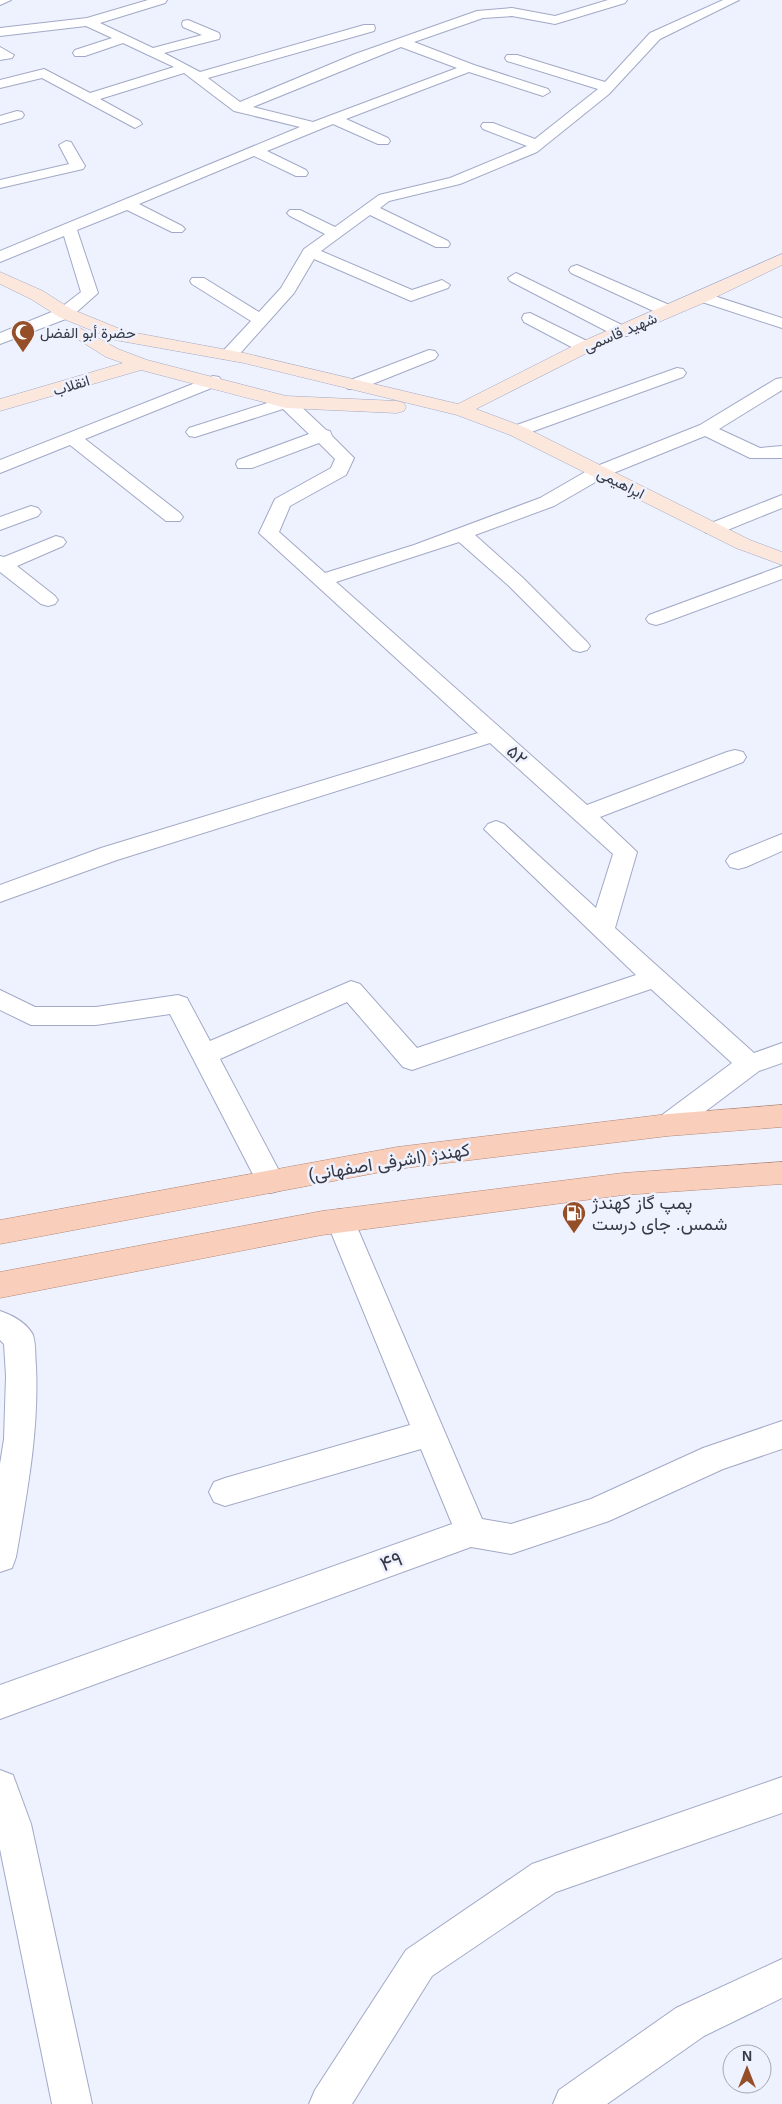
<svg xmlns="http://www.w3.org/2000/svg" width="782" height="2104" font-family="Helvetica,Vazirmatn,sans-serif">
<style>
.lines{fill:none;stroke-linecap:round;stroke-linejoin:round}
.street-casing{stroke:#a2a9c6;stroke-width:2}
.secondary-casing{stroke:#a2a9c6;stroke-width:1}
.primary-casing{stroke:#b28674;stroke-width:1}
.street{fill:#fff;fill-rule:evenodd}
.secondary{fill:#fce7dd;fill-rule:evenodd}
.primary{fill:#f9cfbb;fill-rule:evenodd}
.labels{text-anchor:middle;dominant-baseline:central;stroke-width:5;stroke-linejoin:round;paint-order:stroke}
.far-poi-label{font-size:15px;fill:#363945;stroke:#eef1fe;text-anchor:start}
.far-street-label{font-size:15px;fill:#363945;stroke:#eef1fe}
.street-label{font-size:18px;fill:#363945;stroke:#eef1fe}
.poi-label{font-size:18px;fill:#363945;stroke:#eef1fe;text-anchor:start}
.near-street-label{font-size:21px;fill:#363945;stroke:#eef1fe}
</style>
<rect width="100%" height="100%" fill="#eef1fe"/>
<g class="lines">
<!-- street casing -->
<g class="street-casing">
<g id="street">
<path d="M 0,0 L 11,0 L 0,5 Z"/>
<path d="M 148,0 L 167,0 L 165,3 L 100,23 L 153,48 L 202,35 L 183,27 L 182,24 L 183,21 L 188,20 L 219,33 L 220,36 L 219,39 L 164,53 L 200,72 L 364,25 L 374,25 L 375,28 L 374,31 L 208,78 L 240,102 L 355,54 L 477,11 L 512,8 L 555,16 L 608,0 L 627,0 L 625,3 L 555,24 L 512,16 L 483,18 L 414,42 L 474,65 L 548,89 L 550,92 L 543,96 L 469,72 L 346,119 L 388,138 L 390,141 L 388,144 L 378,144 L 333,124 L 267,151 L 306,170 L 308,173 L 306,176 L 296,176 L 254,156 L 139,204 L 182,226 L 185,229 L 182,232 L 172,232 L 127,210 L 77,230 L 98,293 L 71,317 L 0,344 L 0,333 L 59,309 L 81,292 L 64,236 L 0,262 L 0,251 L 300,127 L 234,111 L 184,73 L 100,99 L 140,121 L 142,124 L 135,128 L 42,78 L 0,88 L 0,80 L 44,69 L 90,93 L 174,67 L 123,43 L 85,56 L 75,56 L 73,53 L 75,50 L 112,38 L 86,26 L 0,36 L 0,28 L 87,18 ZM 401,47 L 457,68 L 313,122 L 253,107 Z"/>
<path d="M 723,0 L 739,0 L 660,39 L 609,94 L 537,152 L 460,184 L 389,201 L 380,208 L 448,241 L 450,244 L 448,247 L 436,247 L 370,215 L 321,251 L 412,290 L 442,280 L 450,285 L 448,288 L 411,301 L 314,259 L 294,293 L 235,359 L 223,359 L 220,355 L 223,351 L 251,321 L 192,284 L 190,281 L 192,278 L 204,278 L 259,312 L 281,288 L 304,249 L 325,234 L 290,216 L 287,213 L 290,210 L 300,210 L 335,227 L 379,195 L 450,178 L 527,146 L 483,129 L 481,126 L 483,123 L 493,123 L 535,139 L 598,89 L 507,61 L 505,58 L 507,55 L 517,55 L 605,82 L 650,33 Z"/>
<path d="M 0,47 L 14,55 L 12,58 L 0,60 Z"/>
<path d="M 17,111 L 22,112 L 24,115 L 22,118 L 0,124 L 0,116 Z"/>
<path d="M 66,141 L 71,142 L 85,166 L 83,169 L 0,188 L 0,180 L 69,164 L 59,145 Z"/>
<path d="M 577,265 L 674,307 L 676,311 L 674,315 L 662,315 L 571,273 L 569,270 L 571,267 Z"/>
<path d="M 516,273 L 628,328 L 630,332 L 628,336 L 616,336 L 510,281 L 508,278 Z"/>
<path d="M 702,292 L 782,318 L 782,328 L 696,300 L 694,297 Z"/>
<path d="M 530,313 L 591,343 L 594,347 L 591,351 L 579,351 L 524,322 L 522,318 L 524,314 Z"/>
<path d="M 429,350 L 435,351 L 438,355 L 435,359 L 360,389 L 348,389 L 345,385 L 348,381 Z"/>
<path d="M 677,368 L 683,369 L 686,373 L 683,377 L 523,435 L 511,435 L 508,431 L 511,427 Z"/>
<path d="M 213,376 L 219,377 L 222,381 L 219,385 L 85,439 L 180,513 L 183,517 L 180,521 L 166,521 L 70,445 L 0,473 L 0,460 Z"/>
<path d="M 782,378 L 782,390 L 719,429 L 760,448 L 782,446 L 782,458 L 750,458 L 705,436 L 606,476 L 554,506 L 475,535 L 523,578 L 587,642 L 590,646 L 587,650 L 580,652 L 573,650 L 509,586 L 459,542 L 336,582 L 587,805 L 727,752 L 735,750 L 743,752 L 746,757 L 743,762 L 600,817 L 637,852 L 615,928 L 754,1053 L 782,1043 L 782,1063 L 759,1071 L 678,1132 L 668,1135 L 658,1132 L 654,1125 L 658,1118 L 732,1063 L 651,989 L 412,1070 L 403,1067 L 347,1002 L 220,1059 L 285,1182 L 281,1190 L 271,1193 L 261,1190 L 170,1014 L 96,1025 L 31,1025 L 0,1010 L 0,990 L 35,1007 L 96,1007 L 178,995 L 187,998 L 210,1041 L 351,981 L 360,984 L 417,1048 L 636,975 L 484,829 L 488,824 L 496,821 L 504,824 L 596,908 L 613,854 L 490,743 L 117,860 L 0,902 L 0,885 L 101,848 L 478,733 L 259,533 L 275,499 L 331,468 L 335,459 L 319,443 L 252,468 L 238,468 L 236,464 L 238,460 L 309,434 L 283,409 L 195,437 L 189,436 L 186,432 L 189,428 L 286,397 L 292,398 L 326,430 L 330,431 L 332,436 L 354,458 L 346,475 L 290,506 L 279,532 L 325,573 L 414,545 L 540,498 L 592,468 L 700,425 L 776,379 Z"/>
<path d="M 782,495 L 782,508 L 720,533 L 706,533 L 703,529 L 706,525 Z"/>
<path d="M 31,506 L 38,508 L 41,512 L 38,516 L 0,530 L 0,517 Z"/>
<path d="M 56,536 L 63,538 L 66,542 L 63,546 L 17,566 L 55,596 L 58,600 L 55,604 L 48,606 L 41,604 L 0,572 L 0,556 L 4,557 Z"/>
<path d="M 782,566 L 782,579 L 663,623 L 656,625 L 649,623 L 646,619 L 649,615 Z"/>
<path d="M 782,834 L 782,851 L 746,867 L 738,869 L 730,867 L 726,861 L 730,855 Z"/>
<path d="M 340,1209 L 350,1212 L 354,1220 L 482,1519 L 511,1524 L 591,1499 L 703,1448 L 782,1421 L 782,1449 L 723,1469 L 609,1521 L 511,1554 L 471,1547 L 0,1719 L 0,1685 L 452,1524 L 421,1449 L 225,1506 L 214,1502 L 209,1492 L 214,1482 L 225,1478 L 410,1425 L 326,1220 L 330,1212 Z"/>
<path d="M 0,1311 C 12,1315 27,1323 33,1335 C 36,1344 35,1357 36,1366 C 39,1431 27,1493 16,1557 L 12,1568 L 0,1572 L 0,1464 L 4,1439 L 6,1376 L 4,1344 L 0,1340 Z"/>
<path d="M 0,1770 L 13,1775 L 31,1824 L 92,2104 L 52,2104 L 0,1849 Z"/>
<path d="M 782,1777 L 782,1813 L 556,1892 L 432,1976 L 352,2104 L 309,2104 L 315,2090 L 406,1950 L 532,1864 Z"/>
<path d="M 782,1959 L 782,1998 L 704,2036 L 607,2104 L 553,2104 L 559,2090 L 676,2008 Z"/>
</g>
</g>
<!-- secondary casing -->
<g class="secondary-casing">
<g id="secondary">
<path d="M 782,254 L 782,265 L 708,301 L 591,351 L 476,409 L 524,427 L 750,540 L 782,552 L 782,565 L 736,548 L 510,435 L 457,415 L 244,363 L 115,340 L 59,317 L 31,299 L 0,284 L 0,272 L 43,291 L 71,309 L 125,331 L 244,353 L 458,404 L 579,343 Z"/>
<path d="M 80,328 L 118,349 L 147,360 L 286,396 L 397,401 L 404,403 L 406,407 L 404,411 L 397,413 L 286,408 L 141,370 L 0,411 L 0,399 L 123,363 L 106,357 L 74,337 L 71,333 L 74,329 Z"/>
</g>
</g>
<!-- primary casing -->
<g class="primary-casing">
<g id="primary">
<path d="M 782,1105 L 782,1127 L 668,1136 L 397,1169 L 0,1244 L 0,1220 L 397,1147 L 668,1114 Z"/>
<path d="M 782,1162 L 782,1184 L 623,1195 L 322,1235 L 0,1298 L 0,1272 L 322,1211 L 623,1173 Z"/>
</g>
</g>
<!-- street -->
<use href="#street" class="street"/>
<!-- secondary -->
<use href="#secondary" class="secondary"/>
<!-- primary -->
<use href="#primary" class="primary"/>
</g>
<!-- icons -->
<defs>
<g id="mosque-pin" transform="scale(1.25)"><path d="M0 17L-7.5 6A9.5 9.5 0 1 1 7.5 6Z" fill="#954f28" stroke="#eef1fe"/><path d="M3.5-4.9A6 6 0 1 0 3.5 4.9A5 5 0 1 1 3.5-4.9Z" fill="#fff"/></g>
<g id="fuel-pin" transform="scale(1.25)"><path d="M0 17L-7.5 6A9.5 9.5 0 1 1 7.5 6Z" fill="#954f28" stroke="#eef1fe"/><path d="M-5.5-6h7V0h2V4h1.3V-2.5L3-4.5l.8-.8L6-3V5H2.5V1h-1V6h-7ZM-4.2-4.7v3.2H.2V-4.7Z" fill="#fff"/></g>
</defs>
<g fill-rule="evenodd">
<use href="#mosque-pin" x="23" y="332"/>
<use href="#fuel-pin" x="574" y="1213"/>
</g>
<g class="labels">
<!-- far-poi labels -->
<g class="far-poi-label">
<text x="40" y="332">حضرة أبو الفضل</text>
</g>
<!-- far-street labels -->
<g class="far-street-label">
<text transform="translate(620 332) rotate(-23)">شهید قاسمی</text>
<text transform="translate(71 385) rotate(-17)">انقلاب</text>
<text transform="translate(621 483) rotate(27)">ابراهیمی</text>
</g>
<!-- street labels -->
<g class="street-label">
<text transform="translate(517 755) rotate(42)">۵۲</text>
<text transform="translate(389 1162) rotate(-9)">کهندژ (اشرفی اصفهانی)</text>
</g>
<!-- poi labels -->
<g class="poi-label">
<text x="592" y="1203">پمپ گاز کهندژ<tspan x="592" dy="21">شمس. جای درست</tspan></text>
</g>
<!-- near-street labels -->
<g class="near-street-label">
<text transform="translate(391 1561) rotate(-20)">۴۹</text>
</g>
</g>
<!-- north arrow -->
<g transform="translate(747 2069)"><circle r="24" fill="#eef1fe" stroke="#a4a7b4"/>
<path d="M0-4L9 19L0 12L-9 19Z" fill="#954f28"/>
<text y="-8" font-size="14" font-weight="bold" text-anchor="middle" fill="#363945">N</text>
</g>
</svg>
